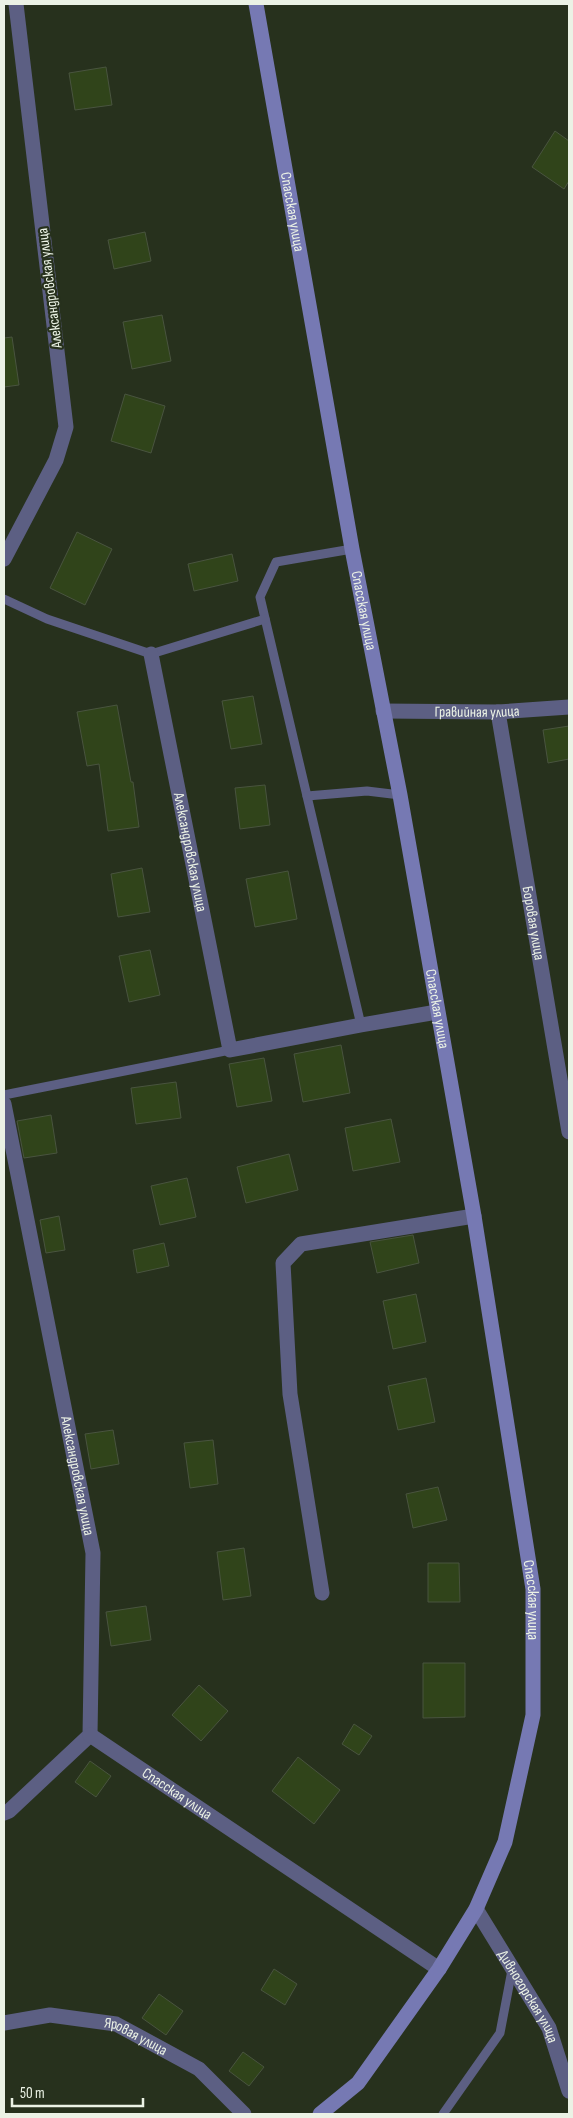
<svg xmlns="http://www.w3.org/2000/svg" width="573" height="2118" font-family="'Sofia Sans Condensed',sans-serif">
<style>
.building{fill:#30441a;stroke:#49543f}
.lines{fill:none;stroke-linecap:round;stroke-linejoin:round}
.lane{stroke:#5c5f83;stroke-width:9}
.street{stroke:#5c5f83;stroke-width:15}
.secondary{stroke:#7679b3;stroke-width:15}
.labels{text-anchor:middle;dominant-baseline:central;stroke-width:4.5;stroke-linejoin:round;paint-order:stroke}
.street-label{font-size:15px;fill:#ebf2e5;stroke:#27311d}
</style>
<rect width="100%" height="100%" fill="#27311d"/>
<!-- building -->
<g class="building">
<path d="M 106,67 L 112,105 L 75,110 L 69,73 Z"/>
<path d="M 555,131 L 569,141 L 569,181 L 564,189 L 532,167 Z"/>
<path d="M 145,232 L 151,261 L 114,269 L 108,240 Z"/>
<path d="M 162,315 L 171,361 L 132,369 L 123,322 Z"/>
<path d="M 12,337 L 19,385 L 4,387 L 4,338 Z"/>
<path d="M 125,394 L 165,406 L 151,453 L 111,441 Z"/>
<path d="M 77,532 L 112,549 L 85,605 L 50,588 Z"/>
<path d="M 232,554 L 238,581 L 194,591 L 188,564 Z"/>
<path d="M 253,696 L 262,744 L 231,749 L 222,701 Z"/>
<path d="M 117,705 L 131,782 L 133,782 L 139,827 L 108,831 L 99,764 L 87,766 L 77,712 Z"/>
<path d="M 569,726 L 569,759 L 548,763 L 543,730 Z"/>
<path d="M 265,785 L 270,825 L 240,829 L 235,788 Z"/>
<path d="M 142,868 L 150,912 L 118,917 L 111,874 Z"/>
<path d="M 288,871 L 297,919 L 255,927 L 246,879 Z"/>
<path d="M 150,950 L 160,995 L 129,1002 L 119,956 Z"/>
<path d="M 341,1045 L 350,1093 L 303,1102 L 294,1054 Z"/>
<path d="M 264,1058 L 272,1101 L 237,1107 L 229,1064 Z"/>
<path d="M 176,1082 L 181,1118 L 136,1124 L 131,1088 Z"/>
<path d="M 51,1115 L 57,1153 L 24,1158 L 17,1121 Z"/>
<path d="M 391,1119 L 400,1162 L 353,1171 L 345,1128 Z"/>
<path d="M 289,1154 L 298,1190 L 246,1203 L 237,1167 Z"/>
<path d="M 187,1178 L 196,1217 L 160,1225 L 151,1186 Z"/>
<path d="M 59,1216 L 65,1250 L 46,1253 L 40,1220 Z"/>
<path d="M 413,1235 L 419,1263 L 377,1273 L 370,1242 Z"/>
<path d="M 164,1243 L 169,1266 L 137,1273 L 133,1250 Z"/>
<path d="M 416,1294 L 426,1342 L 393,1349 L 383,1301 Z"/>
<path d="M 426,1378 L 435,1422 L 398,1430 L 388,1386 Z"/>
<path d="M 113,1430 L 119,1464 L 91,1469 L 85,1434 Z"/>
<path d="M 213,1440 L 218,1484 L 190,1488 L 184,1443 Z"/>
<path d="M 438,1487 L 447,1520 L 413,1528 L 406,1494 Z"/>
<path d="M 244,1548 L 251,1596 L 223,1600 L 217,1552 Z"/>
<path d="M 428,1563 L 459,1563 L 460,1602 L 428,1602 Z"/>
<path d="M 146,1606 L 151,1640 L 111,1646 L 106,1612 Z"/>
<path d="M 423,1663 L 465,1663 L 465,1717 L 423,1718 Z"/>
<path d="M 199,1685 L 228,1711 L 201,1741 L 172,1715 Z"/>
<path d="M 354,1724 L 372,1736 L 359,1755 L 342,1744 Z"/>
<path d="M 298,1757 L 340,1790 L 314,1824 L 272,1791 Z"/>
<path d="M 90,1761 L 111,1776 L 96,1797 L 75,1782 Z"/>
<path d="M 274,1969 L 297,1984 L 285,2005 L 261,1990 Z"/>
<path d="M 159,1994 L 183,2011 L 166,2035 L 142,2018 Z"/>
<path d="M 243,2052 L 264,2067 L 249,2086 L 229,2071 Z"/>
</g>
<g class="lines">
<!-- lane -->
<g class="lane">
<path d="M 352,549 L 276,562 L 260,597 L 361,1025"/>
<path d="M 4,599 L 47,619 L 151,654 L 265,619"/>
<path d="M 307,796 L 367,791 L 400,795"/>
<path d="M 4,1095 L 230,1050"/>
<path d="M 443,2114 L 500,2033 L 512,1970"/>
</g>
<!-- street -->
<g class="street">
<path d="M 4,559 L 56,460 L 66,427 L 16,4"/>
<path id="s1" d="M 151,654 L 230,1050 L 361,1025 L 437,1012"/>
<path id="s2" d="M 383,711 L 498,712 L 569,707"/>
<path id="s3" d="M 498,712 L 569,1132"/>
<path id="s4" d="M 4,1104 L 93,1553 L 90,1735 L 9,1811 L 4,1813"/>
<path d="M 322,1593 L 290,1394 L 283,1263 L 301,1244 L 474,1216"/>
<path id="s5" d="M 90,1735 L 439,1969"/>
<path id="s6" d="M 476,1909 L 549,2028 L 569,2091"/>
<path id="s7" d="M 4,2023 L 50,2015 L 116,2024 L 199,2069 L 244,2114"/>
</g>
<!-- secondary -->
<path class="secondary" id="s8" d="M 256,4 L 352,549 L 400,795 L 474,1216 L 533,1589 L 533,1715 L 505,1842 L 476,1909 L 439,1969 L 358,2083 L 320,2114"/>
</g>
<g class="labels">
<!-- street labels -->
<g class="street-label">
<text stroke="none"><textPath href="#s8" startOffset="211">Спасская улица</textPath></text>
<text transform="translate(50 288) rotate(-97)">Александровская улица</text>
<text stroke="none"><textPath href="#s8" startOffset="616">Спасская улица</textPath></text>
<text stroke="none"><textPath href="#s2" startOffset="94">Гравийная улица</textPath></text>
<text stroke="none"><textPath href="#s1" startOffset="202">Александровская улица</textPath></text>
<text stroke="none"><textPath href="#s3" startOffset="214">Боровая улица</textPath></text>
<text stroke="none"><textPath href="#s8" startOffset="1021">Спасская улица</textPath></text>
<text stroke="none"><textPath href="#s4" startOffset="379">Александровская улица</textPath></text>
<text stroke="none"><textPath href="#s8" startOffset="1620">Спасская улица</textPath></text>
<text stroke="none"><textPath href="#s5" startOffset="105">Спасская улица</textPath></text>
<text stroke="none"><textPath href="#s6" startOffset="102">Дивногорская улица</textPath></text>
<text stroke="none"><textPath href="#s7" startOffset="136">Яровая улица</textPath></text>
</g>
</g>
<!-- border -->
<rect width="573" height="2118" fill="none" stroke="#ebf2e5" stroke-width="10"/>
<!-- scale -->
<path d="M12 2098v8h131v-8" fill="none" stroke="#ebf2e5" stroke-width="2.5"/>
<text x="20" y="2098" font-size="15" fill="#ebf2e5" stroke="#27311d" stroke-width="4" paint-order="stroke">50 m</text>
</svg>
